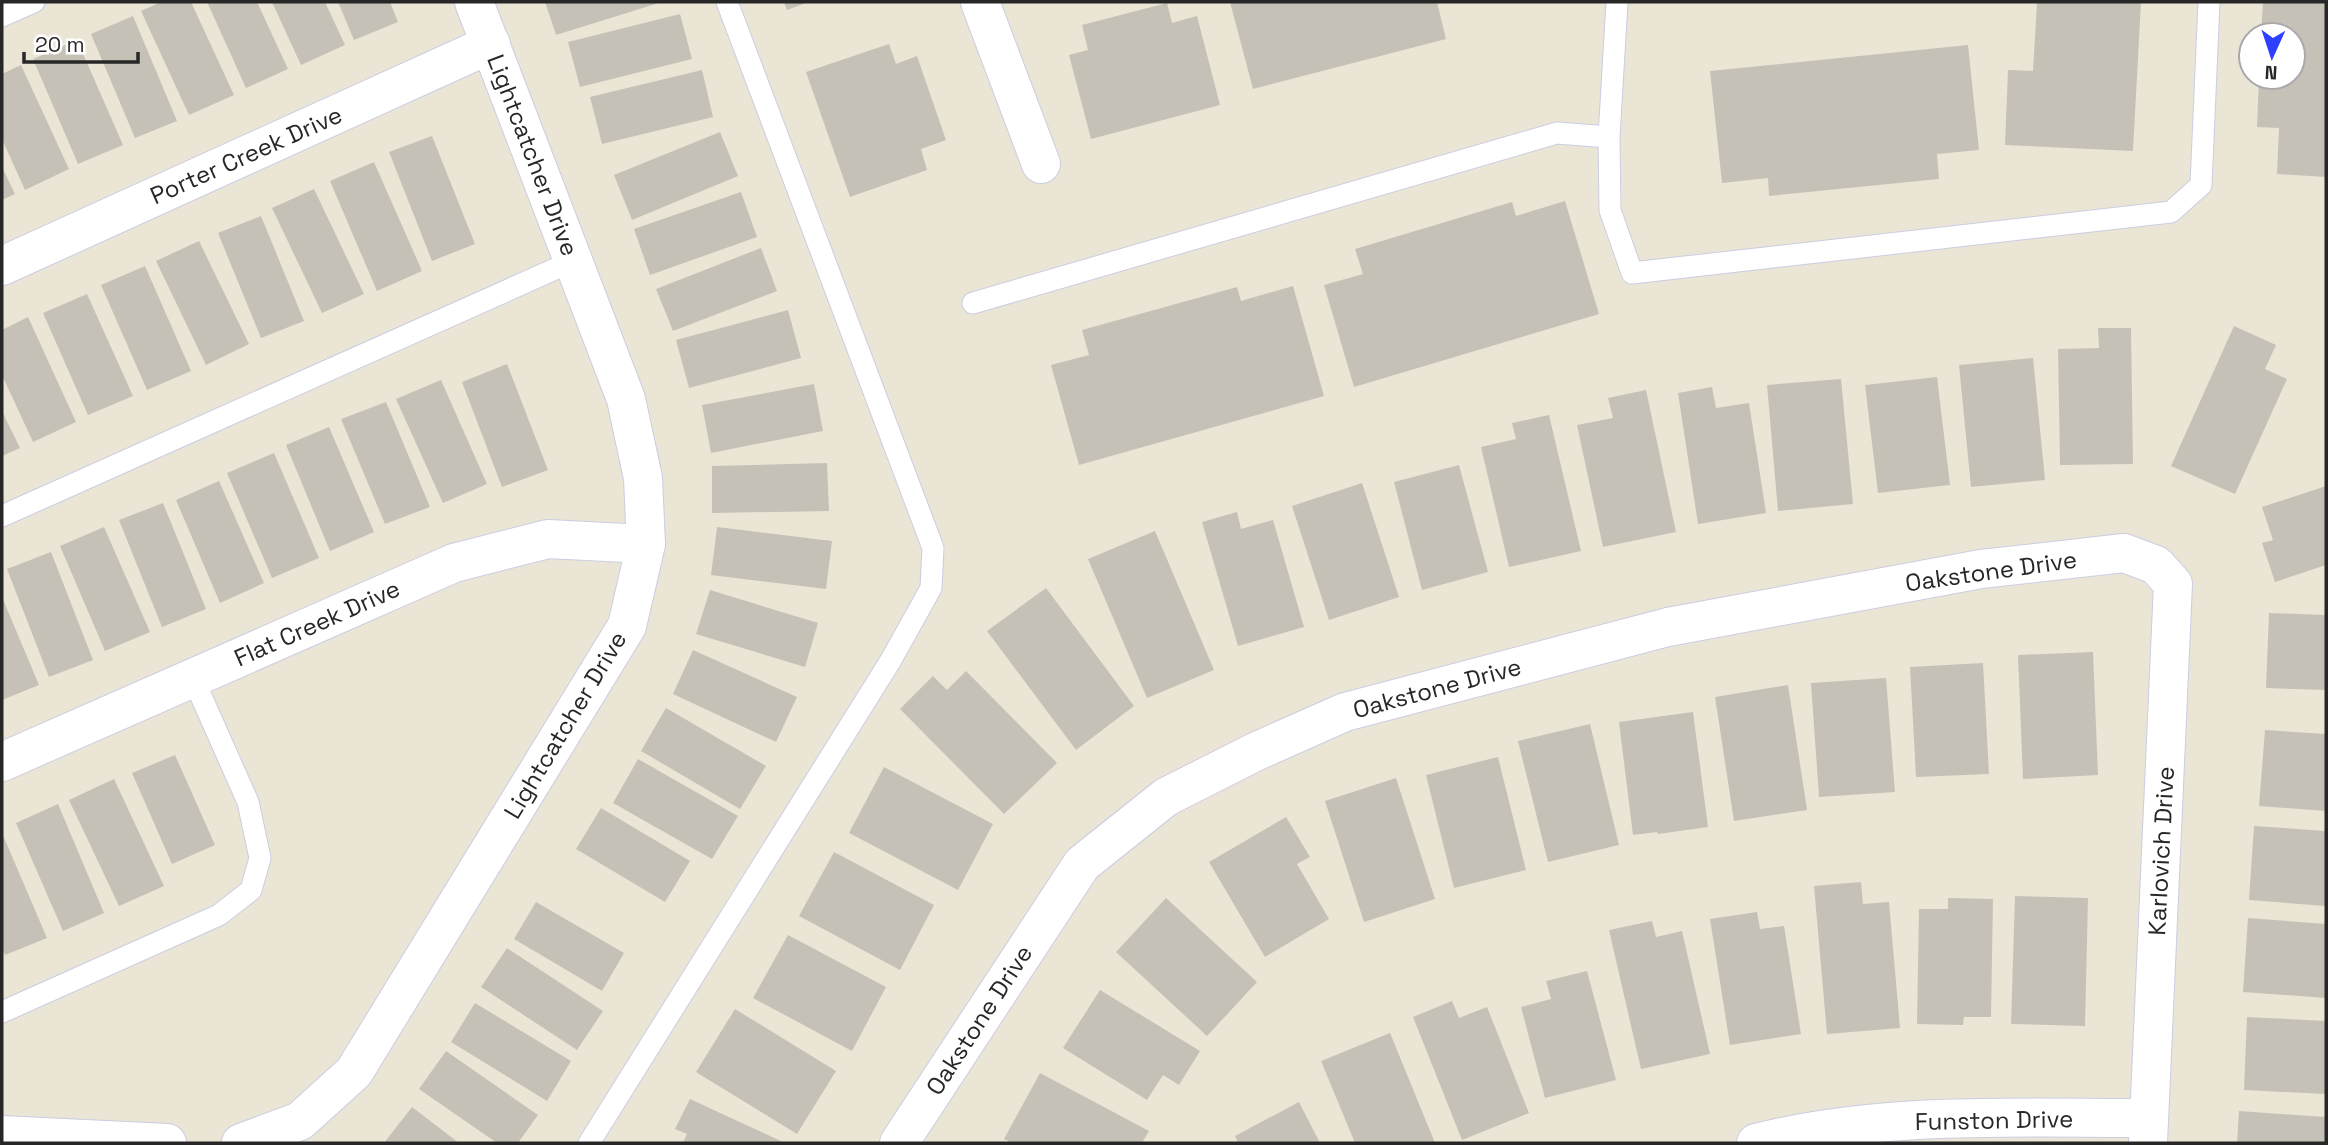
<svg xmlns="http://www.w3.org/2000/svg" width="2328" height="1145" font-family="'Space Grotesk',sans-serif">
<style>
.building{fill:#c6c1b6}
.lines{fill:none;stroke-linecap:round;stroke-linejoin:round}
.lane-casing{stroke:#cbcde2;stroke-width:23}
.street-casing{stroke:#cbcde2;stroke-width:40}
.lane{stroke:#fff;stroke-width:21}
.street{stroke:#fff;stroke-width:38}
.labels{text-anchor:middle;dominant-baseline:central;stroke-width:5;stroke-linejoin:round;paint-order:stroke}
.street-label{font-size:24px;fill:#272727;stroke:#fff}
</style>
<rect width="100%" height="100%" fill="#ebe5d6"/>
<!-- building -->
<g class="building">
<path d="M 161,2 L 191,2 L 234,95 L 189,115 L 141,11 Z"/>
<path d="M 207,2 L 257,2 L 288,69 L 246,88 Z"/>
<path d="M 272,2 L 325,2 L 345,45 L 301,65 Z"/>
<path d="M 338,2 L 390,2 L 398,22 L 354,40 Z"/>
<path d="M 545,2 L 662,2 L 556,35 Z"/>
<path d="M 784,2 L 809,2 L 787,10 Z"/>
<path d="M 1230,2 L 1437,2 L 1446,39 L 1253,89 Z"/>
<path d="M 2037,2 L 2141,2 L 2133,151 L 2005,145 L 2008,70 L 2033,71 Z"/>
<path d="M 2263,2 L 2326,2 L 2326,177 L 2277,174 L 2279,128 L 2257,127 L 2259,77 L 2293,77 L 2293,35 L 2261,35 Z"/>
<path d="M 1167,3 L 1172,23 L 1197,16 L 1220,105 L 1091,139 L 1069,55 L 1088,50 L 1082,25 Z"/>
<path d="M 680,14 L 692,59 L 580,87 L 568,42 Z"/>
<path d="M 133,16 L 177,121 L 135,138 L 91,34 Z"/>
<path d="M 77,40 L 123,145 L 78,164 L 33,59 Z"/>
<path d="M 889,44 L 896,64 L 917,56 L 946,140 L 921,149 L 927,170 L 850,197 L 806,72 Z"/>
<path d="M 1968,45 L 1979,150 L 1937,154 L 1939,179 L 1769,196 L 1768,178 L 1722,183 L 1710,71 Z"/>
<path d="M 21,65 L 69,169 L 25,190 L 2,139 L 2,74 Z"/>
<path d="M 702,70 L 713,117 L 602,144 L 590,97 Z"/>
<path d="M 720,132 L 738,176 L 632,220 L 614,175 Z"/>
<path d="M 432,136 L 475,244 L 432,261 L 389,152 Z"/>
<path d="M 374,162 L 422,271 L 377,291 L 330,181 Z"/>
<path d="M 2,167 L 15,194 L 2,200 Z"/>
<path d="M 314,189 L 364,294 L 322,313 L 272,208 Z"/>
<path d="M 741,192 L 757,237 L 650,275 L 634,229 Z"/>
<path d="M 1565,201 L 1599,314 L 1354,387 L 1324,285 L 1363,274 L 1355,249 L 1512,202 L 1516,216 Z"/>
<path d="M 261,216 L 304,321 L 261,338 L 218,233 Z"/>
<path d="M 199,241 L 249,344 L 206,365 L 156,261 Z"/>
<path d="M 761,248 L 777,291 L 673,331 L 656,289 Z"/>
<path d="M 145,266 L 191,371 L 147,390 L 101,285 Z"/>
<path d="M 1293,286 L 1324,396 L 1079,465 L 1051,365 L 1089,355 L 1082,330 L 1237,287 L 1241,301 Z"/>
<path d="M 87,294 L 133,396 L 88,415 L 43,313 Z"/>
<path d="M 788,310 L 801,358 L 689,388 L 676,340 Z"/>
<path d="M 28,317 L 76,422 L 33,442 L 2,375 L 2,330 Z"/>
<path d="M 2234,326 L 2276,345 L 2265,369 L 2287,379 L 2235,494 L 2171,466 Z"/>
<path d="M 2098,328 L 2131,328 L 2133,464 L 2060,465 L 2058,349 L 2099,348 Z"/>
<path d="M 2033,358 L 2045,480 L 1971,487 L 1959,365 Z"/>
<path d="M 507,364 L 548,470 L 502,487 L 462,382 Z"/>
<path d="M 1937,377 L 1950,485 L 1878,493 L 1865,385 Z"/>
<path d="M 1841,379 L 1853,504 L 1778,511 L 1767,385 Z"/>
<path d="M 441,380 L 487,484 L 443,503 L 396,399 Z"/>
<path d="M 814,384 L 823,431 L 711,453 L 702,405 Z"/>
<path d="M 1712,387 L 1716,408 L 1749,403 L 1766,513 L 1698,524 L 1678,393 Z"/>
<path d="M 1646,390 L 1676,532 L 1603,547 L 1577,425 L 1613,418 L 1608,398 Z"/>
<path d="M 386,402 L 430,507 L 385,524 L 341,419 Z"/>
<path d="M 2,411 L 20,448 L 2,456 Z"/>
<path d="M 1549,415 L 1581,551 L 1509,567 L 1481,447 L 1516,439 L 1512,423 Z"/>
<path d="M 329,427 L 374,532 L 330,551 L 286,445 Z"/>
<path d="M 274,453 L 319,558 L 272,578 L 227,473 Z"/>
<path d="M 827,463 L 829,511 L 712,513 L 712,466 Z"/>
<path d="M 1459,465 L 1488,572 L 1422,590 L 1394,482 Z"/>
<path d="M 219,481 L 264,583 L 220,603 L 176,500 Z"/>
<path d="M 1362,483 L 1399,597 L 1329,620 L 1292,506 Z"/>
<path d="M 2326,486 L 2326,565 L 2275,582 L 2262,543 L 2273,540 L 2262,507 Z"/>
<path d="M 163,503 L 206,609 L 162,627 L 119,520 Z"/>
<path d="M 1237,512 L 1241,529 L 1273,520 L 1304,627 L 1238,646 L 1202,522 Z"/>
<path d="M 104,527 L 150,632 L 105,651 L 60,546 Z"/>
<path d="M 717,527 L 832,541 L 826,589 L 711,575 Z"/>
<path d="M 1155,531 L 1214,670 L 1147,698 L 1088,559 Z"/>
<path d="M 51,552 L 93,660 L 49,677 L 7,569 Z"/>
<path d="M 1046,588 L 1134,706 L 1076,750 L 987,631 Z"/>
<path d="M 710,590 L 818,623 L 805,667 L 696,634 Z"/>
<path d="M 2,597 L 39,685 L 2,700 Z"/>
<path d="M 2269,613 L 2326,615 L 2326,690 L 2266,688 Z"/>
<path d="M 693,650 L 797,697 L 776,742 L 673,694 Z"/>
<path d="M 2093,652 L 2098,775 L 2023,779 L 2018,655 Z"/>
<path d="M 1983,663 L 1989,774 L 1916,777 L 1910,667 Z"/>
<path d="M 966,671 L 1057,763 L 1004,814 L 900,709 L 933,676 L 947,690 Z"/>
<path d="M 1886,678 L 1895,792 L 1819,797 L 1811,683 Z"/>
<path d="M 1788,685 L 1807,810 L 1734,821 L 1715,697 Z"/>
<path d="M 666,708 L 766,766 L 740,809 L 641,751 Z"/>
<path d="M 1693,712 L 1708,827 L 1658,834 L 1657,832 L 1633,835 L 1619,722 Z"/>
<path d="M 1590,724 L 1619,845 L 1548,862 L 1518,741 Z"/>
<path d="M 2265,730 L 2326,734 L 2326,811 L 2259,806 Z"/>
<path d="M 175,755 L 215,845 L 172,864 L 132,773 Z"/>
<path d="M 1498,757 L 1526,870 L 1454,888 L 1426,775 Z"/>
<path d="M 638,759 L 738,816 L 712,859 L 613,803 Z"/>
<path d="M 884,767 L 993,824 L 958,890 L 849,833 Z"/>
<path d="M 1396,778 L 1435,899 L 1364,922 L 1325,801 Z"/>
<path d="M 114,779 L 164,886 L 119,906 L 69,800 Z"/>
<path d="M 58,804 L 104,913 L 63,931 L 16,823 Z"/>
<path d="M 601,808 L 690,861 L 665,902 L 576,849 Z"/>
<path d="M 1286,817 L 1310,857 L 1297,864 L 1329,919 L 1265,957 L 1209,862 Z"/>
<path d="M 2254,826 L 2326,831 L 2326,906 L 2249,900 Z"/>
<path d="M 2,833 L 47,938 L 5,955 L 2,947 Z"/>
<path d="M 834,852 L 934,905 L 900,970 L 799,916 Z"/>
<path d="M 1861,882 L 1863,904 L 1889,902 L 1900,1028 L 1827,1034 L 1814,886 Z"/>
<path d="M 2015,896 L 2088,898 L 2085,1026 L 2011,1024 Z"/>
<path d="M 1166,898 L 1257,982 L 1207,1036 L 1116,952 Z"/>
<path d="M 1948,898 L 1993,899 L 1991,1017 L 1964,1017 L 1963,1025 L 1917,1024 L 1919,909 L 1948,909 Z"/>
<path d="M 536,902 L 624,953 L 602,991 L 514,939 Z"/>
<path d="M 1757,912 L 1760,929 L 1784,926 L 1801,1034 L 1730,1045 L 1710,919 Z"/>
<path d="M 2248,918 L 2326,924 L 2326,998 L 2243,992 Z"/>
<path d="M 1652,921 L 1656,937 L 1682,931 L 1710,1054 L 1641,1069 L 1609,930 Z"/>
<path d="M 788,935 L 886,987 L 852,1051 L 753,998 Z"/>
<path d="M 507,948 L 603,1011 L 577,1050 L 481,987 Z"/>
<path d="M 1587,971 L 1616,1080 L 1545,1098 L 1521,1007 L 1551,999 L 1546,981 Z"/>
<path d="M 1100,990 L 1200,1051 L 1179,1085 L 1163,1075 L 1147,1100 L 1063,1048 Z"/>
<path d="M 1452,1001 L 1459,1018 L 1487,1007 L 1529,1113 L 1462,1140 L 1413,1017 Z"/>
<path d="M 475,1003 L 571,1061 L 547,1101 L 451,1042 Z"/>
<path d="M 735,1009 L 836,1071 L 797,1134 L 696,1072 Z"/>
<path d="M 2247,1017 L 2326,1021 L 2326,1094 L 2244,1090 Z"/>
<path d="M 1390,1033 L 1435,1143 L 1355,1143 L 1321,1061 Z"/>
<path d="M 446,1051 L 538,1115 L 518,1143 L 497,1143 L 419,1089 Z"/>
<path d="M 1040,1073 L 1149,1131 L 1142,1143 L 1012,1143 L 1004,1139 Z"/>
<path d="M 690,1099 L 785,1143 L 683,1143 L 687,1134 L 675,1129 Z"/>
<path d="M 1299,1102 L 1320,1143 L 1238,1143 L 1235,1136 Z"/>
<path d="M 412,1107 L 459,1143 L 384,1143 Z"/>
<path d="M 2239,1111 L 2326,1117 L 2326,1143 L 2237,1143 Z"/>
</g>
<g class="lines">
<!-- lane casing -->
<g class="lane-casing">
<g id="lane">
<path d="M 1617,2 L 1609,137 L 1610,210 L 1632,273 L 2171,212 L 2201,185 L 2209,2"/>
<path d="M 2,16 L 34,2"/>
<path d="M 973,303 L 1557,133 L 1609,137"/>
<path d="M 2,516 L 573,261"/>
<path d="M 2,1012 L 219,915 L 251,890 L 260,858 L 248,802 L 193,678"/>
<path d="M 589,1143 L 891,660 L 931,588 L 933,548 L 727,2"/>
</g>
</g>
<!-- street casing -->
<g class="street-casing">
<g id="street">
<path d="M 980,2 L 1041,164"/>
<path d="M 2,266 L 491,44"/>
<path d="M 2,762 L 454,563 L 548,539 L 646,544"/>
<path d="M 2,1135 L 167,1143"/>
<path d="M 241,1143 L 300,1121 L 354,1072 L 627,626 L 646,544 L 643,478 L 626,399 L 474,2"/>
<path d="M 899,1143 L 1082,864 L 1166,797 L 1257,751 L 1345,712 L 1668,627 L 1981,569 L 2124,553 L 2156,565 L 2173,584 L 2148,1143"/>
<path d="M 1756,1143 C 1884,1111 2018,1118 2149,1118"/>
</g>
</g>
<!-- lane -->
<use href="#lane" class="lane"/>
<!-- street -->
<use href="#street" class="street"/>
</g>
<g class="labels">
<!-- street labels -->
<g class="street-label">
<text transform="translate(246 155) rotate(-24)">Porter Creek Drive</text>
<text transform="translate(533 155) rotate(69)">Lightcatcher Drive</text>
<text transform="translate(1991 571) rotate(-8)">Oakstone Drive</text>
<text transform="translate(317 623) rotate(-24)">Flat Creek Drive</text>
<text transform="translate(1437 688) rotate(-15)">Oakstone Drive</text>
<text transform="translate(565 725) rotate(-59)">Lightcatcher Drive</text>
<text transform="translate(2161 851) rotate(-87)">Karlovich Drive</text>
<text transform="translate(979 1020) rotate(-57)">Oakstone Drive</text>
<text transform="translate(1994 1120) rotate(-1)">Funston Drive</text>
</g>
</g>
<!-- border -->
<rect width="2328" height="1145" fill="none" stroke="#272727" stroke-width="7"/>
<!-- north arrow -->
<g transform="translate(2272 56) rotate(183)"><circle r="33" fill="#ffffff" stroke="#a9a9a9" stroke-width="2"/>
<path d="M0-5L12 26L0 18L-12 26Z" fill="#2f3fff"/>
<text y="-10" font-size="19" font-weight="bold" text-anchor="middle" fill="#272727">N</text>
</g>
<!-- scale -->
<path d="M24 52v10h114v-10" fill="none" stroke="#272727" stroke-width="3.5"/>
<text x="35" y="52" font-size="21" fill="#272727" stroke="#ffffff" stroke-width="5" paint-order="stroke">20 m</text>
</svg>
